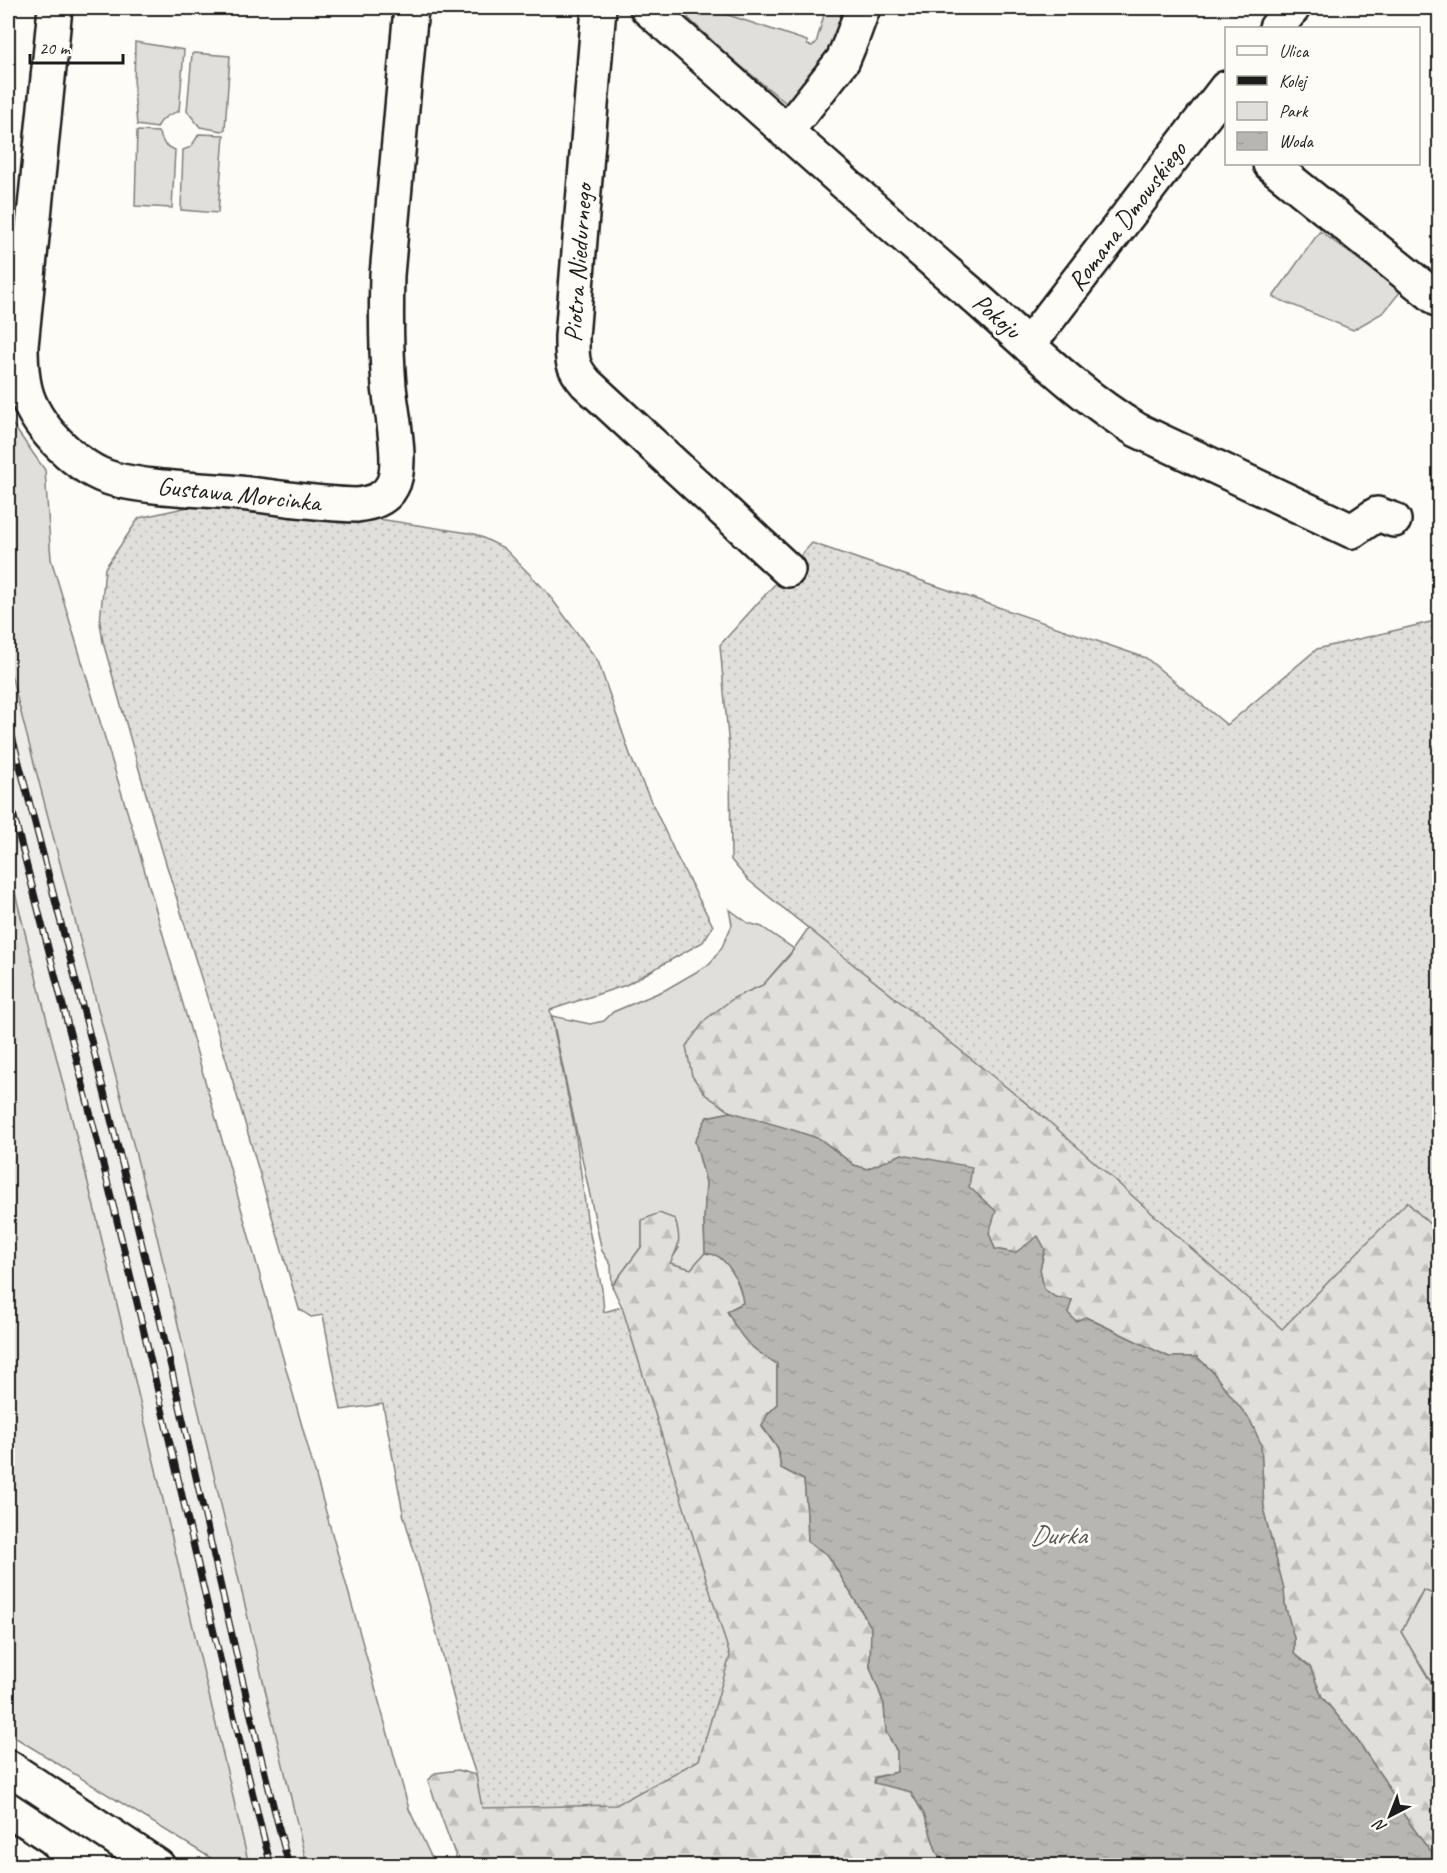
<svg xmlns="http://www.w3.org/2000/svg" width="1447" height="1873" font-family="Caveat,sans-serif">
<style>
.built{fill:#eeede9}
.green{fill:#e0dfdb;stroke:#7e7e7c;stroke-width:1.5}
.forest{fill:url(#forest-firs);stroke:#7e7e7c;stroke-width:1.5}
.garden{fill:url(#garden-dots);stroke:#7e7e7c;stroke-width:1.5}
.water{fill:url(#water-ripples);stroke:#797876;stroke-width:1.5}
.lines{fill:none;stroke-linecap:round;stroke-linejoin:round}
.minor-casing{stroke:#1c1c1c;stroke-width:38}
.primary-casing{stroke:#1c1c1c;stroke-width:38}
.minor{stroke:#fdfcf7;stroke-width:33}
.primary{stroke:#fdfcf7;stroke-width:33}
.rail-casing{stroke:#1c1c1c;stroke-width:7}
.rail{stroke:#fdfcf7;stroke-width:4.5;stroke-dasharray:14;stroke-linecap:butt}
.labels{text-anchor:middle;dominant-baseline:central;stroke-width:6;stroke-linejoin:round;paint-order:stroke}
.street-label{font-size:26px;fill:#1c1c1c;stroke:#fdfcf7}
.water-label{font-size:27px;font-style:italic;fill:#5a5a58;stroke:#fdfcf7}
</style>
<defs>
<pattern id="forest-firs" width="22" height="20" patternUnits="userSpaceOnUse" patternTransform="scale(1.5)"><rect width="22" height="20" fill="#e0dfdb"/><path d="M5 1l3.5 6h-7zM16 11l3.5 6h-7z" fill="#c0bfbb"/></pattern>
<pattern id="garden-dots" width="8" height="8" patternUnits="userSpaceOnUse" patternTransform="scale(1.5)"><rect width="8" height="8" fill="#e0dfdb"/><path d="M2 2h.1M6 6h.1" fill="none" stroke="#c0bfbb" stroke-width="1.8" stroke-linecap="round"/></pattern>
<pattern id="water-ripples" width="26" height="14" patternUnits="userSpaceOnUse" patternTransform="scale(1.5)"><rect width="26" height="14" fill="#b7b6b2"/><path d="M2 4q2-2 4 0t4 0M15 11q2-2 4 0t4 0" fill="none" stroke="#9d9c98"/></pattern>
</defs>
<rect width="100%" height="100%" fill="#fdfcf7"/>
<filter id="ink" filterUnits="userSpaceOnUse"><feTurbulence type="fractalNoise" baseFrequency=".0167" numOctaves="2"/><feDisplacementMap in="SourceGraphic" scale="12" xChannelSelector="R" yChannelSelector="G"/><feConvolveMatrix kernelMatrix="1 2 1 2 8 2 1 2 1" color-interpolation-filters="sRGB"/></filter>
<g filter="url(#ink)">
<!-- built -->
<path class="built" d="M 8,663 L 154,1224 L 307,1865 L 249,1865 L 96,1215 L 8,865 Z"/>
<!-- green -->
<g class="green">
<path d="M 692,8 L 707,8 L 807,41 L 807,45 L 812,46 L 816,43 L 826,8 L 844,8 L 828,52 L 803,86 L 786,103 L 731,58 L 688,18 Z"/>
<path d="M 135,42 L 184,50 L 179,111 C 170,115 162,116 157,128 L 137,125 L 134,90 Z"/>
<path d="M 194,53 L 230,56 L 225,129 L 222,131 L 200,127 L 187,111 L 192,54 Z"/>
<path d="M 137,131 L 158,132 L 165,145 L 175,150 L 172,208 L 135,206 Z"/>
<path d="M 199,134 L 224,135 L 218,213 L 181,210 L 183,150 L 191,147 Z"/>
<path d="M 1320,231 L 1401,291 L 1384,312 L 1353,330 L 1273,297 Z"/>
<path d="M 8,418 L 45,470 L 51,559 L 137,844 L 224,1147 L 409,1809 L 435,1865 L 307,1865 L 154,1224 L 8,663 Z"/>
<path d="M 8,865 L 96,1215 L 249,1865 L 222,1865 L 8,1733 Z"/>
<path d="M 729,909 L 748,923 L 762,927 L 794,949 L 763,985 L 734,998 L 706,1095 L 731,1112 L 707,1117 L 695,1141 L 706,1182 L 704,1221 L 705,1253 L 691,1269 L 669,1263 L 679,1248 L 642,1220 L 642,1246 L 612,1286 L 611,1265 L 602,1251 L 596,1224 L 552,1016 L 590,1024 L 604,1021 L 613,1012 L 665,990 L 710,964 L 722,947 L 732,925 Z"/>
<path d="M 1424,1590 L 1439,1596 L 1439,1696 L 1401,1632 Z"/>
</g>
<!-- forest -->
<g class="forest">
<path d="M 809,927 L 1046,1119 L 1407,1202 L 1439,1233 L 1439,1596 L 1423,1590 L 1401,1632 L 1439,1696 L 1439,1859 L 1424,1843 L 1404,1815 L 1384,1780 L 1355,1737 L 1322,1697 L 1310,1667 L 1294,1654 L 1294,1638 L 1285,1605 L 1284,1589 L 1264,1512 L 1261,1444 L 1229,1394 L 1211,1370 L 1197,1357 L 1169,1357 L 1086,1317 L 1076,1321 L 1067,1313 L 1072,1300 L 1055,1297 L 1044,1289 L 1040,1269 L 1045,1249 L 1038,1237 L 1015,1253 L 995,1249 L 989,1233 L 995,1211 L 969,1187 L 902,1154 L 867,1169 L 854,1165 L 820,1139 L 731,1112 L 706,1095 L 692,1076 L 686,1046 L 706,1019 L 734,998 L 763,985 L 789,956 Z"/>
<path d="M 659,1213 L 675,1219 C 681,1239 680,1245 670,1263 L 691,1269 L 705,1253 C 709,1254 716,1254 719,1257 C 733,1267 741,1287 743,1303 L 727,1311 C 741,1339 750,1348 777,1363 L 777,1405 L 768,1414 L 762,1427 L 778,1449 L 781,1468 L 804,1480 L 807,1514 L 808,1542 L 828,1555 L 871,1627 L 870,1667 L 884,1704 L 886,1732 L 897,1751 L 897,1772 L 875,1777 L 911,1792 L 925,1816 L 937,1853 L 948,1865 L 459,1865 L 428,1781 L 435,1773 L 458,1770 L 476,1775 L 483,1808 L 622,1307 L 612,1286 L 642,1246 L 642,1220 Z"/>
</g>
<!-- garden -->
<g class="garden">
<path d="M 224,499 L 340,513 L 475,534 L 504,548 L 546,591 L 598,661 L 632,760 L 677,857 L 713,926 L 703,942 L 626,985 L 550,1010 L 575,1130 L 588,1225 L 602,1289 L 604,1312 L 622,1307 L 730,1656 L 699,1760 L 616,1805 L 482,1808 L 476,1775 L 466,1745 L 427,1596 L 403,1513 L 383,1404 L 341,1410 L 323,1315 L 311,1317 L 299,1309 L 233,1082 L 161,847 L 103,642 L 100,622 L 105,568 L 139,518 Z"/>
<path d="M 812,543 L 1146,658 L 1227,725 L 1317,649 L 1439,620 L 1439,1233 L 1407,1202 L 1282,1329 L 1046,1119 L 747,879 L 731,860 L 730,760 L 720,645 Z"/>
</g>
<!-- water -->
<path class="water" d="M 731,1112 L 790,1129 L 820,1139 L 854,1165 L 867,1169 L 902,1154 L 972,1167 L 969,1187 L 996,1211 L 989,1233 L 995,1249 L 1015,1253 L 1038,1236 L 1045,1249 L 1040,1269 L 1044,1289 L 1055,1297 L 1072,1300 L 1068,1313 L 1076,1321 L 1085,1317 L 1169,1357 L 1197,1357 L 1211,1370 L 1250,1420 L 1261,1444 L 1264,1512 L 1284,1589 L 1285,1605 L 1294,1638 L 1294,1654 L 1310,1667 L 1322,1697 L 1355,1737 L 1384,1780 L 1404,1815 L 1424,1843 L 1439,1859 L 1439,1865 L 948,1865 L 937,1853 L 925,1816 L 911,1792 L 874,1783 L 875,1778 L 897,1772 L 897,1751 L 886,1732 L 884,1704 L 870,1667 L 871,1627 L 828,1555 L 808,1542 L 807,1514 L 804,1480 L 781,1468 L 778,1448 L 762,1426 L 768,1414 L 777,1405 L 777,1364 C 750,1348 741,1339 727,1311 L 743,1303 C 741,1287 733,1267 719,1257 C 716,1254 709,1254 705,1253 L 704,1221 L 706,1182 L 695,1141 L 707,1117 Z"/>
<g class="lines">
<!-- minor casing -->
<g class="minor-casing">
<g id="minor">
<path d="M 55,8 L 21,346 C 21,362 22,381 27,396 C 38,429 79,470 113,479 C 148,488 194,489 230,492 C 273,496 315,504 357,505 C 371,503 385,500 392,486 C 404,466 391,410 389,386 C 386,349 386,312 387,275 L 411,8"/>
<path d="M 599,8 L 572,337 C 572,359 571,366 586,383 L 788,570"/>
<path d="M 647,8 C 754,102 860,198 968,291 C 1023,339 1074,392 1137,430 L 1352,531 L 1377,514 L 1394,520"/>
<path d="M 1276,28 L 1293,8"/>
<path d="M 786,132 L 843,60 L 852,38 L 863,8"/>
<path d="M 1270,164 L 1440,301"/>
<path d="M 1029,344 L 1226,88"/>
</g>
</g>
<!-- primary casing -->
<g class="primary-casing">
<g id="primary">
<path d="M 8,1767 L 158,1866"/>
<path d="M 8,1851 L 31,1866"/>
</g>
</g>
<!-- minor -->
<use href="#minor" class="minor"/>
<!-- primary -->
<use href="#primary" class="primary"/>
<!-- rail casing -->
<g class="rail-casing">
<g id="rail">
<path d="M 8,721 C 61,921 113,1122 161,1324 C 203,1504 241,1686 289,1866"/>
<path d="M 8,794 C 55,973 101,1152 144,1332 C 186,1510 225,1688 271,1866"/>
</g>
</g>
<!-- rail -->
<use href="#rail" class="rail"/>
</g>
</g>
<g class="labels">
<!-- street labels -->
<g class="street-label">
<text transform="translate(1127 216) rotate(-53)">Romana Dmowskiego</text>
<text transform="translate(578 263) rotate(-86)">Piotra Niedurnego</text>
<text transform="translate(997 316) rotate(41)">Pokoju</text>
<text transform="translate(239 494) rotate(6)">Gustawa Morcinka</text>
</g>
<!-- water labels -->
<g class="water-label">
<text x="1058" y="1535">Durka</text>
</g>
</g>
<!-- margin -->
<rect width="1447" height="1873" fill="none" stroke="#fdfcf7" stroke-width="30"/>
<rect x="15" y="15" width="1417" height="1843" fill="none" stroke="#1c1c1c" stroke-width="2" filter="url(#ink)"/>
<!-- legend -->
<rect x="1225" y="27" width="195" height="138" fill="#fdfcf7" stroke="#a3a29f" stroke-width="1.5"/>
<rect x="1237" y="46" width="30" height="9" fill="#fdfcf7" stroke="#a3a29f" stroke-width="1.5"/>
<text x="1279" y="57" font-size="18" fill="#1c1c1c">Ulica</text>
<rect x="1237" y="76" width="30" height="9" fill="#1c1c1c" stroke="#a3a29f" stroke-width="1.5"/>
<text x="1279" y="87" font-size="18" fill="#1c1c1c">Kolej</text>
<rect x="1237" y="102" width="30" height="18" fill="#e0dfdb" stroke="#a3a29f" stroke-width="1.5"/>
<text x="1279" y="117" font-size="18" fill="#1c1c1c">Park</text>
<rect x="1237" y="132" width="30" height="18" fill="url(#water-ripples)" stroke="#a3a29f" stroke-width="1.5"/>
<text x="1279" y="147" font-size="18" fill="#1c1c1c">Woda</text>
<!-- north arrow -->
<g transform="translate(1390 1816) rotate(222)" stroke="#fdfcf7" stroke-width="4.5" paint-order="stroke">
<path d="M0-4.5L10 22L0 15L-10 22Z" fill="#1c1c1c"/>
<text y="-9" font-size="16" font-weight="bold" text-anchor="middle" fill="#1c1c1c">N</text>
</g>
<!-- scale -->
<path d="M30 54v9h93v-9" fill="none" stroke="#1c1c1c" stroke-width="3"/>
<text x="39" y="54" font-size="18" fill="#1c1c1c" stroke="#fdfcf7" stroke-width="4.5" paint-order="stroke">20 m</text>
</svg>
